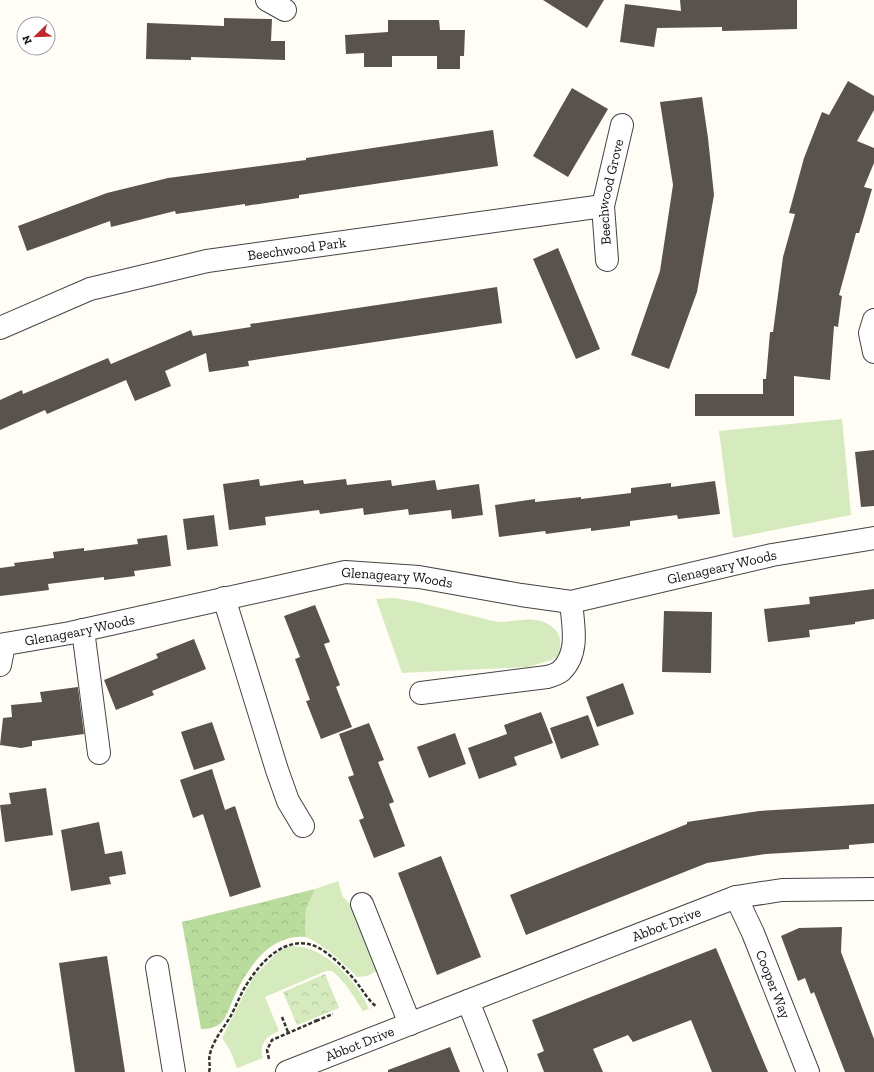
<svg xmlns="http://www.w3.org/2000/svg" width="874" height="1072" font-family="'Zilla Slab',serif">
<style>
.grass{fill:#d5ebbd}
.forest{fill:url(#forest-crowns)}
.park{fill:url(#park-crowns)}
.building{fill:#5a524d}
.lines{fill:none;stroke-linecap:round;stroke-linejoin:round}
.minor-casing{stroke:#444;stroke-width:24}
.path{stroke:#333;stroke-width:2.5;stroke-dasharray:4 2;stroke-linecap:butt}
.minor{stroke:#fff;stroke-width:22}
.labels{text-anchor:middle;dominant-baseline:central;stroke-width:4;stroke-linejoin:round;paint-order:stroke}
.street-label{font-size:14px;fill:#111;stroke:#fff}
</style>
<defs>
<pattern id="forest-crowns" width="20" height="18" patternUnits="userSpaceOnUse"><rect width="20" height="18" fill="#b9dc9c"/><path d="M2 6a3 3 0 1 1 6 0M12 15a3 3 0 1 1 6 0" fill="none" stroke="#9ebc85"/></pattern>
<pattern id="park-crowns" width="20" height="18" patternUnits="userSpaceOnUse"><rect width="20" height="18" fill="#d5ebbd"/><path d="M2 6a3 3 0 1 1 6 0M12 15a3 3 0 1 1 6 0" fill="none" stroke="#b6c8a1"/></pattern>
</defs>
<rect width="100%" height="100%" fill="#fffdf5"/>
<!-- grass -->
<g class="grass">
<path d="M 842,419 L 851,515 L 733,538 L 719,431 Z"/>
<path d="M 393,598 C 420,601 446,610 473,616 C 482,618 492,621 500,622 C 515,622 531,616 546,623 C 562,631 562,641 558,656 L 551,660 L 528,667 L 402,673 L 376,599 Z"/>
<path d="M 338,881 L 343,897 L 351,905 L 377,971 L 367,976 L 357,977 C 342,962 326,946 306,937 L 305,926 L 306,909 L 315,889 Z"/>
<path d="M 290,946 C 324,945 357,980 369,1009 L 363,1011 C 354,997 345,981 332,971 L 326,971 L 265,997 L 279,1031 C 267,1035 258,1045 263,1058 L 237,1068 L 230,1050 L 222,1038 L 245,992 L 254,976 L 279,951 Z"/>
</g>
<!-- forest -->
<path class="forest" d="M 315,889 L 306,909 L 305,926 L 306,937 C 271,933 248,967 235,995 C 230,1005 228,1015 221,1023 C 215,1028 208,1029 201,1029 L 182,922 Z"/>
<!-- park -->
<path class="park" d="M 325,974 L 339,1008 L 297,1025 L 283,992 Z"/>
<!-- building -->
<g class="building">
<path d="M 543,0 L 604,0 L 587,28 Z"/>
<path d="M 680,0 L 797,0 L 797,29 L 722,31 L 722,27 L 657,28 L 654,47 L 620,42 L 625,4 L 681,11 Z"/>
<path d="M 224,18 L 272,19 L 271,41 L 285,41 L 285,60 L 191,57 L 191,60 L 146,59 L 147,23 L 224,26 Z"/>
<path d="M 388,20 L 439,20 L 440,30 L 465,30 L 464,56 L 460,56 L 460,69 L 437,69 L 437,56 L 392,56 L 392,67 L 364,67 L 364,53 L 346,54 L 345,35 L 388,32 Z"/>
<path d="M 848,81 L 874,96 L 874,110 L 857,141 L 874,148 L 874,163 L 864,187 L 872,189 L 859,233 L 856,233 L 839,295 L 842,296 L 838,327 L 834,326 L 830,380 L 794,376 L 794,416 L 695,416 L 695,394 L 763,394 L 763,379 L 766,379 L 770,332 L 773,332 L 783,257 L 795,214 L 789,213 L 804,158 L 822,112 L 829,115 Z"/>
<path d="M 572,88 L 608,109 L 568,177 L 533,156 Z"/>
<path d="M 702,97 L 708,138 L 714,195 L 697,292 L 669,369 L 631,355 L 660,271 L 673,185 L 660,102 Z"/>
<path d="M 493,130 L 498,166 L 299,195 L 299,198 L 245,206 L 245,204 L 176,214 L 175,211 L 111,227 L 110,221 L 27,251 L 18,226 L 107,193 L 168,178 L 306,160 L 306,158 Z"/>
<path d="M 558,248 L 600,349 L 576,359 L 533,259 Z"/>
<path d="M 497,287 L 502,323 L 248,361 L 249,366 L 209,372 L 206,353 L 165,371 L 171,386 L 135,401 L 126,380 L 47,414 L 45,410 L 0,430 L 0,400 L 22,390 L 23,394 L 108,358 L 111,364 L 191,330 L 193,336 L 251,327 L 250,324 Z"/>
<path d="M 874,450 L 874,506 L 861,507 L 855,452 Z"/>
<path d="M 259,479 L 260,486 L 303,480 L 304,484 L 346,479 L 347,485 L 391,480 L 392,486 L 435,480 L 437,490 L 479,484 L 483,515 L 452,519 L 451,510 L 409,515 L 408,509 L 364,515 L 363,508 L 320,514 L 319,510 L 265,517 L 266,525 L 229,530 L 223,484 Z"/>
<path d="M 715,481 L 720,514 L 678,519 L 677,515 L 630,521 L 630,526 L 591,531 L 591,528 L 546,534 L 545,531 L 499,537 L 495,505 L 535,499 L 535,502 L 581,497 L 581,499 L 631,493 L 631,488 L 671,483 L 671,487 Z"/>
<path d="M 214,515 L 218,546 L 187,550 L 183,519 Z"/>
<path d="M 167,535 L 171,566 L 134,571 L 135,576 L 104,580 L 104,577 L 48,584 L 49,590 L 0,596 L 0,568 L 15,566 L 14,563 L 54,558 L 53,552 L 84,548 L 84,551 L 138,544 L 137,539 Z"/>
<path d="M 874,589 L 874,619 L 855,622 L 855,624 L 809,630 L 810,637 L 768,642 L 764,609 L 810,604 L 809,597 Z"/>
<path d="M 315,605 L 330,642 L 324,644 L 340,685 L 336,687 L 352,727 L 321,739 L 306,701 L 310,700 L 295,659 L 300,657 L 284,616 Z"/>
<path d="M 664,611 L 712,612 L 711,673 L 662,672 Z"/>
<path d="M 194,639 L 206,669 L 152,691 L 154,695 L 116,710 L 104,680 L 158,658 L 156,654 Z"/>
<path d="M 623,683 L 634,714 L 597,727 L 586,697 Z"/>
<path d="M 78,687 L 84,734 L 32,741 L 32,746 L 21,748 L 0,745 L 3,718 L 12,717 L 11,705 L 42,702 L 40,692 Z"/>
<path d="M 541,712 L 553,743 L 514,757 L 517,765 L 479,779 L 468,748 L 507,734 L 504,725 Z"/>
<path d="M 588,715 L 599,745 L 561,759 L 550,728 Z"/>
<path d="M 212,722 L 225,760 L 194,770 L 181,732 Z"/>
<path d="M 369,723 L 384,760 L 378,762 L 394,802 L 389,804 L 405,846 L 374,858 L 359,820 L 364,818 L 348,777 L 354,775 L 339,734 Z"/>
<path d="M 455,733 L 466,764 L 429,778 L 417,747 Z"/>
<path d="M 212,769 L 225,810 L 235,806 L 261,887 L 230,897 L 203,814 L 193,818 L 180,780 Z"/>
<path d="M 46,788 L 53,835 L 5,842 L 0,805 L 11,804 L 9,793 Z"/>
<path d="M 874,804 L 874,843 L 849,845 L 849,849 L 766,854 L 707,863 L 526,935 L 510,895 L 687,824 L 687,822 L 759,811 Z"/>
<path d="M 99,822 L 105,854 L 122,851 L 126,874 L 109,877 L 111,884 L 71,891 L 61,830 Z"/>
<path d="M 441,856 L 481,957 L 437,975 L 398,873 Z"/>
<path d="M 842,927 L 841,952 L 874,1039 L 874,1072 L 845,1072 L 814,992 L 811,994 L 805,978 L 798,981 L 781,936 L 799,928 Z"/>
<path d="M 716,948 L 768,1072 L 712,1072 L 691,1020 L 633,1042 L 628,1035 L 593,1049 L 603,1072 L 544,1072 L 537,1054 L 544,1051 L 532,1020 Z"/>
<path d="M 107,956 L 125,1072 L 75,1072 L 59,963 Z"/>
<path d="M 450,1047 L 460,1072 L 388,1072 L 388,1070 Z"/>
</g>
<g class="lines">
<!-- minor casing -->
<g class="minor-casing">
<g id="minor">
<path d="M 267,0 L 285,10"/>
<path id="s1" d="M 607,260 L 603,206 L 622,125"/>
<path d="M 874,320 L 870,333 L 874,352"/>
<path id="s2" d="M 0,328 L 90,289 L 207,261 L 603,206"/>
<path d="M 224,598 L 277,770 L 288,801 L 303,826"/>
<path d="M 83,630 L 99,753"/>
<path id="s3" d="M 0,645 L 70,633 L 345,572 L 419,577 L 521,595 L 571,602 L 772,555 L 874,538"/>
<path d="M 0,665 L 4,645"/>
<path d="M 421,693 L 547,677 C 551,676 557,674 561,671 C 580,653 573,625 571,602"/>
<path id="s4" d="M 736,897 L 753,933 L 808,1072"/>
<path d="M 362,904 L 410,1024"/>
<path d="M 157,967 L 174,1072"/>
<path id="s5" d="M 287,1072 L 468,1001"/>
<path id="s6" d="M 496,1072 L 468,1001 L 736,897 L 782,890 L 874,889"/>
</g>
</g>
<!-- path -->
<g class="path">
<path d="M 282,1017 L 288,1032"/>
<path d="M 316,1021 L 333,1014"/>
<path d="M 269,1059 L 267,1050 L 272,1040 L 316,1021 L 315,1018"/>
<path d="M 209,1072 C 211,1066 208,1060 210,1054 C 213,1041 222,1030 229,1019 C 235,1009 239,997 245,987 C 259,964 283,936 312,945 C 327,949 351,974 360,987 C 365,994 370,1002 377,1007"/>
</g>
<!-- minor -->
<use href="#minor" class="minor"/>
</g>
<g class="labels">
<!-- street labels -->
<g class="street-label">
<text stroke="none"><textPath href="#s1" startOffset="69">Beechwood Grove</textPath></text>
<text stroke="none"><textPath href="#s2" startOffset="309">Beechwood Park</textPath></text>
<text stroke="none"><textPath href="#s3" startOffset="736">Glenageary Woods</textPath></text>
<text stroke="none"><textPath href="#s3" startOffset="405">Glenageary Woods</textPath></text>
<text stroke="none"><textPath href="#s3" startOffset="81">Glenageary Woods</textPath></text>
<text stroke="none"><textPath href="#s6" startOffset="289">Abbot Drive</textPath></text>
<text stroke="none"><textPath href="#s4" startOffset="95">Cooper Way</textPath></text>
<text stroke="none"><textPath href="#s5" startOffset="78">Abbot Drive</textPath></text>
</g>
</g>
<!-- north arrow -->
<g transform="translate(36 36) rotate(247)"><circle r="19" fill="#ffffff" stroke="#a0a0a0"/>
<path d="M0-3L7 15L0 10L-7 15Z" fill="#c4262e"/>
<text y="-6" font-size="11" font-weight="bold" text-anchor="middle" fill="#111111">N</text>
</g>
</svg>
